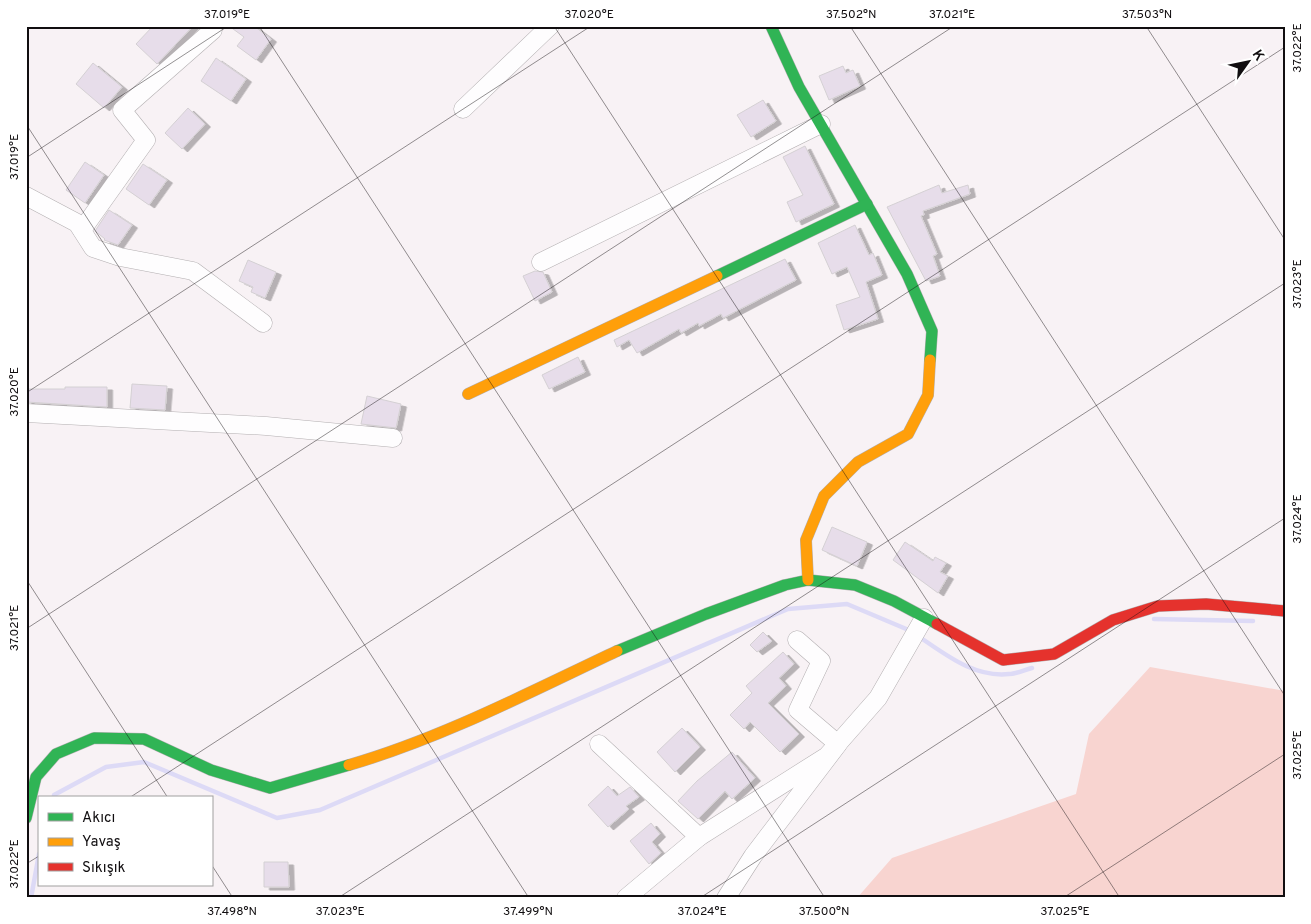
<svg xmlns="http://www.w3.org/2000/svg" width="1311" height="924" font-family="Overpass,sans-serif">
<style>
.green{fill:#f8d4d0}
.lines{fill:none;stroke-linecap:round;stroke-linejoin:round}
.stream{stroke:#dddaf6;stroke-width:4.5}
.building{fill:#e7ddea;stroke:#d4d0d3;filter:url(#shadow)}
.street-casing{stroke:#b3afb1;stroke-width:19}
.fast-casing{stroke:#b3afb1;stroke-width:12}
.slow-casing{stroke:#b3afb1;stroke-width:12}
.jam-casing{stroke:#b3afb1;stroke-width:12}
.street{stroke:#fefdfe;stroke-width:18}
.fast{stroke:#30b455;stroke-width:11}
.slow{stroke:#ff9f0a;stroke-width:11}
.jam{stroke:#e5322d;stroke-width:11}
.ticks{fill:none;stroke:#110e10;stroke-width:1;stroke-opacity:0.45}
.neatline{fill:none;stroke:#110e10;stroke-width:2}
.ticks-label{font-size:12px;text-anchor:middle;fill:#110e10}
</style>
<defs>
<filter id="shadow"><feDropShadow dx="5.5" dy="3" stdDeviation="0" flood-color="#0004"/></filter>
</defs>
<rect width="100%" height="100%" fill="#f8f2f5"/>
<!-- green -->
<path class="green" d="M 1150,667 L 1285,691 L 1285,898 L 857,898 L 892,858 L 1076,794 L 1089,734 Z"/>
<g class="lines">
<!-- stream -->
<g class="stream">
<path d="M 1154,619 L 1253,621"/>
<path d="M 918,636 C 945,654 974,678 1009,674 C 1016,674 1024,670 1032,668"/>
<path d="M 54,798 L 54,795 L 106,767 L 144,762 L 277,818 L 320,810 L 788,609 L 847,604 L 911,631"/>
<path d="M 31,898 L 39,854"/>
</g>
</g>
<!-- building -->
<g class="building">
<path d="M 153,26 L 193,26 L 157,64 L 136,44 Z"/>
<path d="M 229,26 L 254,26 L 271,39 L 256,60 L 237,46 L 244,37 Z"/>
<path d="M 216,58 L 246,79 L 231,101 L 201,81 Z"/>
<path d="M 93,63 L 122,87 L 104,108 L 76,84 Z"/>
<path d="M 843,66 L 846,73 L 853,70 L 860,86 L 829,100 L 819,76 Z"/>
<path d="M 763,100 L 776,121 L 751,137 L 737,115 Z"/>
<path d="M 188,108 L 205,124 L 182,149 L 165,133 Z"/>
<path d="M 805,146 L 834,204 L 796,222 L 787,202 L 803,195 L 783,157 Z"/>
<path d="M 85,162 L 104,175 L 85,203 L 66,190 Z"/>
<path d="M 143,164 L 167,180 L 149,205 L 126,189 Z"/>
<path d="M 939,185 L 942,193 L 968,185 L 970,194 L 923,211 L 924,215 L 921,216 L 937,254 L 933,256 L 940,276 L 926,281 L 887,207 Z"/>
<path d="M 109,210 L 132,225 L 118,245 L 104,240 L 105,239 L 95,231 Z"/>
<path d="M 855,225 L 869,255 L 873,253 L 882,275 L 866,282 L 878,319 L 844,330 L 836,305 L 860,297 L 847,267 L 832,274 L 818,243 Z"/>
<path d="M 785,259 L 796,280 L 723,318 L 721,314 L 699,326 L 698,323 L 681,333 L 679,329 L 637,353 L 629,340 L 617,347 L 614,340 Z"/>
<path d="M 248,260 L 276,272 L 265,298 L 251,292 L 253,287 L 239,281 Z"/>
<path d="M 535,271 L 543,272 L 552,292 L 535,301 L 523,276 Z"/>
<path d="M 578,357 L 585,372 L 549,389 L 542,375 Z"/>
<path d="M 132,384 L 167,386 L 165,410 L 130,408 Z"/>
<path d="M 65,387 L 107,387 L 107,407 L 26,402 L 26,389 L 65,389 Z"/>
<path d="M 367,396 L 401,404 L 396,428 L 361,424 Z"/>
<path d="M 832,527 L 867,542 L 857,566 L 822,550 Z"/>
<path d="M 905,542 L 933,561 L 935,557 L 946,563 L 940,572 L 948,576 L 938,593 L 893,560 Z"/>
<path d="M 763,632 L 772,641 L 757,652 L 750,645 Z"/>
<path d="M 783,652 L 794,664 L 779,678 L 786,686 L 768,703 L 799,734 L 780,752 L 750,722 L 744,729 L 730,715 L 752,693 L 746,686 Z"/>
<path d="M 682,728 L 700,747 L 675,772 L 657,752 Z"/>
<path d="M 732,752 L 755,778 L 732,799 L 725,791 L 698,819 L 678,801 L 697,781 Z"/>
<path d="M 608,786 L 617,796 L 630,787 L 639,797 L 626,806 L 629,809 L 608,827 L 588,805 Z"/>
<path d="M 651,823 L 660,834 L 652,842 L 661,853 L 649,864 L 630,841 Z"/>
<path d="M 264,862 L 288,862 L 289,887 L 264,887 Z"/>
</g>
<g class="lines">
<!-- street casing -->
<g class="street-casing">
<g id="street">
<path d="M 463,109 L 550,26"/>
<path d="M 26,196 L 77,223 L 93,248 L 120,257 L 193,271 L 263,323"/>
<path d="M 82,230 L 146,140 L 122,110 L 213,30"/>
<path d="M 541,262 L 821,124"/>
<path d="M 26,413 L 266,426 L 393,438"/>
<path d="M 599,744 L 699,837"/>
<path d="M 626,898 L 699,837 L 827,756 L 878,698 L 924,618"/>
<path d="M 726,898 L 753,856 L 838,744 L 798,710 L 821,661 L 797,640"/>
</g>
</g>
<!-- fast casing -->
<g class="fast-casing">
<g id="fast">
<path d="M 771,26 L 799,87 L 907,274 L 932,331 L 930,360"/>
<path d="M 717,276 L 867,204"/>
<path d="M 617,651 L 706,614 L 785,585 L 808,580 L 855,585 L 894,601 L 937,624"/>
<path d="M 26,818 L 36,777 L 56,754 L 94,738 L 144,739 L 211,770 L 270,788 L 349,765"/>
</g>
</g>
<!-- slow casing -->
<g class="slow-casing">
<g id="slow">
<path d="M 468,394 L 717,276"/>
<path d="M 808,580 L 806,540 L 824,496 L 858,462 L 908,434 L 928,395 L 930,360"/>
<path d="M 349,765 C 442,738 530,692 617,651"/>
</g>
</g>
<!-- jam casing -->
<g class="jam-casing">
<path id="jam" d="M 937,624 L 1003,660 L 1054,654 L 1113,620 L 1158,606 L 1206,604 L 1285,611"/>
</g>
<!-- street -->
<use href="#street" class="street"/>
<!-- fast -->
<use href="#fast" class="fast"/>
<!-- slow -->
<use href="#slow" class="slow"/>
<!-- jam -->
<use href="#jam" class="jam"/>
</g>
<!-- ticks -->
<path class="ticks" d="M 259,26 L 825,898M 554,26 L 1120,898M 850,26 L 1285,696M 1146,26 L 1285,240M 26,124 L 529,898M 26,158 L 228,26M 26,393 L 591,26M 26,579 L 168,798M 26,629 L 954,26M 129,798 L 1285,47M 26,864 L 39,856M 211,864 L 233,898M 338,898 L 1285,283M 700,898 L 1285,518M 1063,898 L 1285,754"/>
<!-- border -->
<rect width="1311" height="924" fill="none" stroke="#ffffff" stroke-width="55"/>
<!-- legend -->
<rect x="38" y="796" width="175" height="90" fill="#ffffff" stroke="#a09f9f"/>
<rect x="48" y="813" width="25" height="8" fill="#30b455" stroke="#a09f9f"/>
<text x="82" y="822" font-size="15" fill="#110e10">Akıcı</text>
<rect x="48" y="838" width="25" height="8" fill="#ff9f0a" stroke="#a09f9f"/>
<text x="82" y="846" font-size="15" fill="#110e10">Yavaş</text>
<rect x="48" y="863" width="25" height="8" fill="#e5322d" stroke="#a09f9f"/>
<text x="82" y="872" font-size="15" fill="#110e10">Sıkışık</text>
<!-- north arrow -->
<g transform="translate(1248 62) rotate(57)" stroke="#ffffff" stroke-width="4" paint-order="stroke">
<path d="M0-4L9 19L0 12L-9 19Z" fill="#110e10"/>
<text y="-8" font-size="14" font-weight="bold" text-anchor="middle" fill="#110e10">K</text>
</g>
<rect x="28" y="28" width="1256" height="868" class="neatline"/>
<g class="ticks-label">
<text x="227" y="18">37.019°E</text>
<text x="589" y="18">37.020°E</text>
<text x="851" y="18">37.502°N</text>
<text x="952" y="18">37.021°E</text>
<text x="1147" y="18">37.503°N</text>
<text transform="translate(1297 48) rotate(-90)" y="4">37.022°E</text>
<text transform="translate(14 157) rotate(-90)" y="4">37.019°E</text>
<text transform="translate(1297 284) rotate(-90)" y="4">37.023°E</text>
<text transform="translate(14 392) rotate(-90)" y="4">37.020°E</text>
<text transform="translate(1297 519) rotate(-90)" y="4">37.024°E</text>
<text transform="translate(14 628) rotate(-90)" y="4">37.021°E</text>
<text transform="translate(1297 755) rotate(-90)" y="4">37.025°E</text>
<text transform="translate(14 864) rotate(-90)" y="4">37.022°E</text>
<text x="232" y="915">37.498°N</text>
<text x="340" y="915">37.023°E</text>
<text x="528" y="915">37.499°N</text>
<text x="702" y="915">37.024°E</text>
<text x="824" y="915">37.500°N</text>
<text x="1065" y="915">37.025°E</text>
</g>
</svg>
